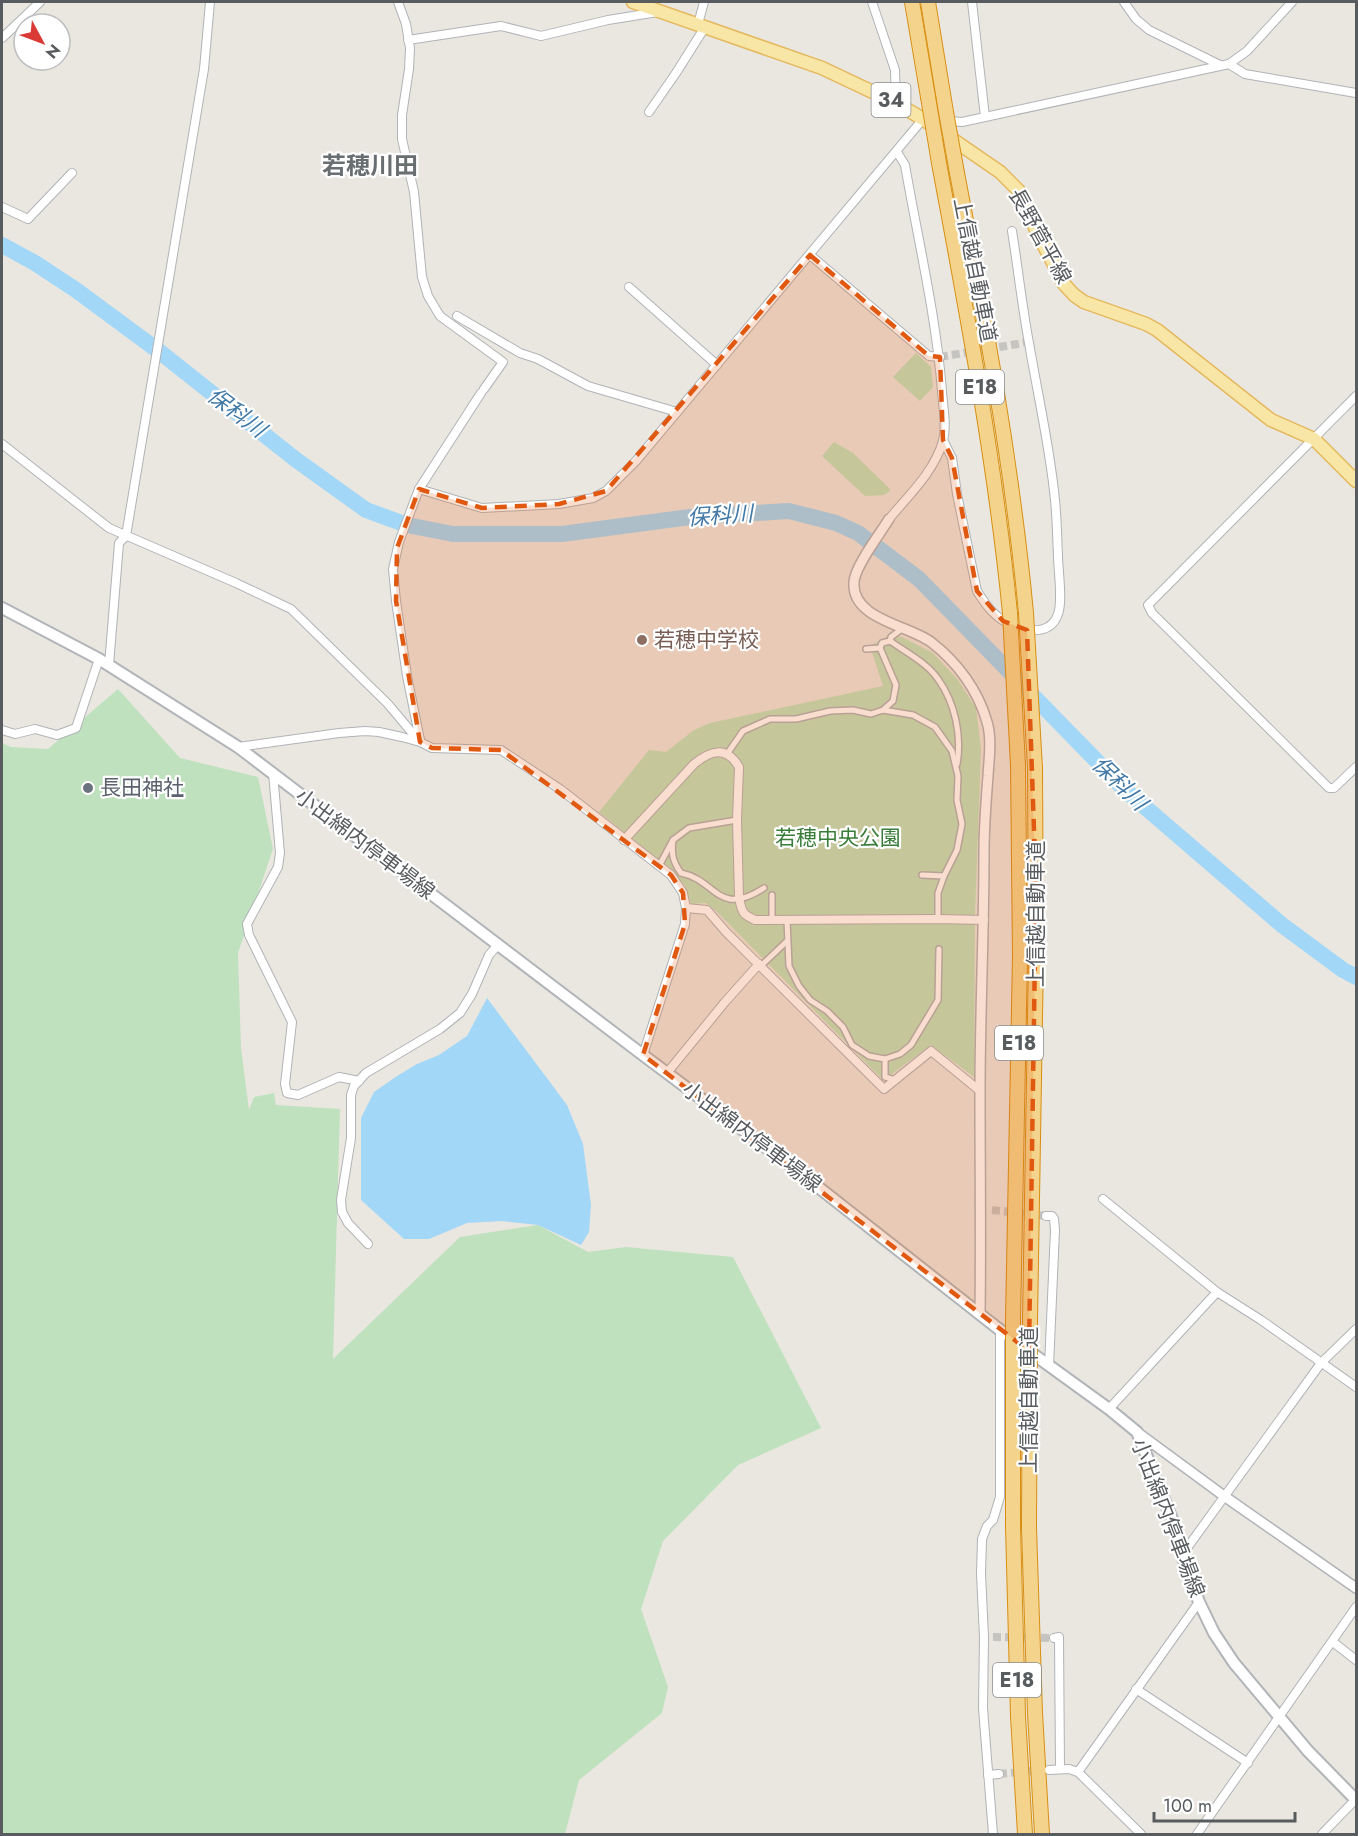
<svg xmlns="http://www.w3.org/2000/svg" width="1358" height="1836" font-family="Jost,'Noto Sans JP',sans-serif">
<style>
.green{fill:#bfe1bd}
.water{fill:#a2d7f8}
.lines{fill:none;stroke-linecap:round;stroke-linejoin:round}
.river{stroke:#a2d7f8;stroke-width:16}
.minor-tunnel{stroke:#c6c4c0;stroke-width:8;stroke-dasharray:8 4;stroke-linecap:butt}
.pedestrian-casing{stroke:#b0b3b7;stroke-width:8}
.minor-casing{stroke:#b0b3b7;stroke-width:10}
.tertiary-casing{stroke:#b0b3b7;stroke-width:12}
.secondary-casing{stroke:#b1b5b9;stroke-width:14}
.primary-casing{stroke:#e5b85e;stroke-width:15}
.motorway-casing{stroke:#d88f11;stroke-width:16}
.pedestrian{stroke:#fff;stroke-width:5}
.minor{stroke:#fff;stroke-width:8}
.tertiary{stroke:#fff;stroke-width:9}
.secondary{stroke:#fff;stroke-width:10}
.primary{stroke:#f8e6a7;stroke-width:12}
.motorway{stroke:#f4d48d;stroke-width:14}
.motorway-bridge-casing{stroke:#d88f11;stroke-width:16;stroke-linecap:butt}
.motorway-bridge{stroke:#f4d48d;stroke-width:14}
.marked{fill:#e15910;fill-opacity:0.2;stroke:#e15910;stroke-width:4.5;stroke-dasharray:12 8;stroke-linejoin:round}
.education-dot{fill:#8d6e63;stroke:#fff;stroke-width:2}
.worship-dot{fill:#6b7280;stroke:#fff;stroke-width:2}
.labels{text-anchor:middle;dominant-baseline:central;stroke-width:4.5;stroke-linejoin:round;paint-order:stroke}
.shield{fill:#fff;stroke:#8a8d8f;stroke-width:1.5}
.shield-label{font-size:20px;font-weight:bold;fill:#585c5f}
.street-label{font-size:21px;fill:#585c5f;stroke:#fff}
.education-label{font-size:21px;fill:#785e54;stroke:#fff;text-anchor:start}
.worship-label{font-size:21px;fill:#5b616d;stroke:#fff;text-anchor:start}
.park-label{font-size:21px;fill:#3a7d3a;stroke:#fff}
.water-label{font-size:22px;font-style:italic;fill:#4279a7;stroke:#fff}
.quarter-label{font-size:24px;font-weight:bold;fill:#696e71;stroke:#fff}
</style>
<rect width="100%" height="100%" fill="#eae7e0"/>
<!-- green -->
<g class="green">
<path d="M 916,353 L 931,367 L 933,387 L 920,401 L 893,377 Z"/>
<path d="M 834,442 L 853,453 L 889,488 L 890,491 L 884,495 L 865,496 L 822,456 Z"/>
<path d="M 890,635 L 902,637 L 933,653 L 958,680 L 976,708 L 981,749 L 975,915 L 974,1077 L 931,1045 L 893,1073 L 885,1082 L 718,913 L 706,903 L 691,904 L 685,886 L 673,871 L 599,812 L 649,750 L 666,752 L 694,730 L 710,723 L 883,686 L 870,646 Z"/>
<path d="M 118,689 L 180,758 L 258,777 L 273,849 L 238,953 L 241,1048 L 249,1110 L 254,1097 L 274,1093 L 276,1105 L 340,1109 L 333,1359 L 460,1237 L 538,1225 L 588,1252 L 626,1247 L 733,1257 L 821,1428 L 738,1465 L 663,1541 L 641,1609 L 668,1687 L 662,1713 L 579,1780 L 565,1834 L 2,1834 L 2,743 L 11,747 L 48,749 Z"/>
</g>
<!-- water -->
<path class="water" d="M 487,998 L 567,1105 L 583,1144 L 591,1205 L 589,1232 L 581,1245 L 538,1225 L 502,1221 L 467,1223 L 429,1239 L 404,1239 L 361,1200 L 361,1118 L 374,1092 L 397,1076 L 417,1064 L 439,1055 L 467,1036 Z"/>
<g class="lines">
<!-- river -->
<path class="river" d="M 2,245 L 35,263 L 76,290 L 160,352 L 295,459 L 366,510 L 407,525 L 453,534 L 562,534 L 690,517 L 789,511 L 836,523 L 858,533 L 919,579 L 1124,789 L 1282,925 L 1343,970 L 1356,977"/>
<!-- minor-tunnel -->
<g class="minor-tunnel">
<path d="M 940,357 L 1029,342"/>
<path d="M 992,1210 L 1046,1216"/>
<path d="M 993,1637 L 1054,1638"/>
<path d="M 999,1774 L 1042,1770"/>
</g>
<!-- pedestrian casing -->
<g class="pedestrian-casing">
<g id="pedestrian">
<path d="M 903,628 L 891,637 L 890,641 C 906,652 927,663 938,679 C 955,703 962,735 957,764"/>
<path d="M 866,649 L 880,648"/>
<path d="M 883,710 L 893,701 L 896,685 L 880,648 L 882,643 L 890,641"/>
<path d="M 727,754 L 743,731 L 770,719 L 796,719 L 830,711 L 853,710 L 871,714 L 883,710 L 913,715 L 935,727 L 952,751 L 958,776 L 957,800 L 962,824 L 957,850 L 944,876 L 938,893 L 938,919"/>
<path d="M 673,840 C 671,854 673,862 681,873 C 717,880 717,918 764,888"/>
<path d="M 659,866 L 673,840 L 689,828 L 737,820"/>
<path d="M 922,875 L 944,876"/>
<path d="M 772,895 L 772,920"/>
<path d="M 787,920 L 789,966 L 799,986 L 810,1000 L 827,1011 L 843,1027 L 852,1045 L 869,1056 L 885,1059 L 900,1054 L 911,1045 L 938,1000 L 939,949"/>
<path d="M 764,963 L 787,941"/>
<path d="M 885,1059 L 885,1077 L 895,1080"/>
</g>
</g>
<!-- minor casing -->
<g class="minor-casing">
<g id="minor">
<path d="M 398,2 L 406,24 L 410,48 L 409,69 L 402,115 L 402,139 L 414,192 L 422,277 L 428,296 L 440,316 L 503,362 L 484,389"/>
<path d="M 872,2 L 895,70 L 896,103"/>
<path d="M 972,2 L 985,117"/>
<path d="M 1124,2 L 1136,19 L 1149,30 L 1220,65"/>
<path d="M 698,24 L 704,2"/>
<path d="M 2,38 L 40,2"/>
<path d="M 408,40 L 501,26 L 541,36 L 608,20 L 658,12"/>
<path d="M 1229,64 L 1245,74 L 1356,93"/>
<path d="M 649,112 L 676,73 L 705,27"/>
<path d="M 2,207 L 28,219 L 72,173"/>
<path d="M 810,255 L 929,356 L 940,357"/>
<path d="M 629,287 L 717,365"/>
<path d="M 457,316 L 520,353 L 538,359 L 588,386 L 677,412"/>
<path d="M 1356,396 L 1148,605 L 1152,613 L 1329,788 L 1334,788 L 1356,767"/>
<path d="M 943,440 L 952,458 L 957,494 L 977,591 C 984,602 992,614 1004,621 C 1020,631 1050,638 1058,614 C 1063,601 1058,570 1058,555 C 1057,537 1057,519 1055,500 C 1050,448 1038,396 1029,343 C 1022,306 1018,268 1012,231"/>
<path d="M 2,444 L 109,528 L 236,583 L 291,609 L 388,704 L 419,741"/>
<path d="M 419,489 L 482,508 L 559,504 L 593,498 L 606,491 L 636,461 L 923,119 L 962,122 L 1229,64 L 1247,51 L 1292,2"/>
<path d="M 889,519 C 909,495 934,472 943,441 C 947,425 943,407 942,391 C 936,315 918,240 905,165 L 897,152"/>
<path d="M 109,665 L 119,543 L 126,536 L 204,69 L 210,2"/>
<path d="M 2,730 L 15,734 L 35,729 L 57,735 L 76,728 L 99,659"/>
<path d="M 420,740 L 407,676 L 396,601 L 393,569 L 399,542 L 419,489 L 481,393"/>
<path d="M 238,747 L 339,733 L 365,731 L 379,732 L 402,737 L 420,742 L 432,748 L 501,750 L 560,789 L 671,875 L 683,893 L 686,908 L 685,924 L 643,1055"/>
<path d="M 273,773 L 280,853 L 278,867 L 247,924 L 249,935 L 292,1022 L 285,1084 L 287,1093 L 298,1095 L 339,1077 L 359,1081"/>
<path d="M 624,840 L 694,764 C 710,751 726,745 739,767 L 737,820 L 739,898 C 742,912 742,914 755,920 L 938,919 L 984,920"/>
<path d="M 686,908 L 707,910 L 726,932 L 884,1089 L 931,1051 L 980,1091"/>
<path d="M 667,1073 L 725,1002 L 759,964"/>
<path d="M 1103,1199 L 1217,1292"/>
<path d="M 1046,1216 L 1052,1216 L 1054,1219 L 1055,1230 L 1049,1366"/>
<path d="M 368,1244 L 348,1223 L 342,1212 L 341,1200 L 351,1138 L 351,1095 L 354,1086 L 366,1073 L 440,1029 L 460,1013 L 472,994 L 489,955 L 498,945"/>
<path d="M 1109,1409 L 1217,1292 L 1261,1320 L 1356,1387"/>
<path d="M 1182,1555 L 1321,1363 L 1356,1329"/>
<path d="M 1054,1638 L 1059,1637 L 1060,1769"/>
<path d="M 1333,1642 L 1356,1660"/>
<path d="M 1136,1689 L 1248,1763"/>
<path d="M 1049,1770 L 1069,1769 L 1078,1772 L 1141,1834"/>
<path d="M 1078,1772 L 1199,1602"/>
<path d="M 988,1775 L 999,1774"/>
<path d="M 993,1834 L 983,1708 L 984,1637 L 981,1574 L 982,1539 L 987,1526 L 993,1520 L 1000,1497 L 1000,1330"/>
<path d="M 1197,1834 L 1356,1607"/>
<path d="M 1322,1834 L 1356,1799"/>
</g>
</g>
<!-- tertiary casing -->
<g class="tertiary-casing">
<g id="tertiary">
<path d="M 889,519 C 880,534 855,566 854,582 C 851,619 908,625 931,642 C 957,662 978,690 987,722 C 992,739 989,758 988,776 C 986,801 984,827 984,853 C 984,933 980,1012 980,1092 C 980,1166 981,1240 980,1314"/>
<path d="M 1137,1432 L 1224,1496 L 1356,1588"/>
</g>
</g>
<!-- secondary casing -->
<g class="secondary-casing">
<path id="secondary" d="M 2,608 L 99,659 L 238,747 L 643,1055 L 799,1172 L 1000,1330 L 1109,1409 L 1137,1432 L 1174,1524 L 1182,1555 L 1199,1602 L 1214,1633 L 1234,1663 L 1308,1751 L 1356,1800"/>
</g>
<!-- primary casing -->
<g class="primary-casing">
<path id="primary" d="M 633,2 L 822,68 L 896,103 L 923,119 L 1000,172 L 1019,191 L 1026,203 L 1037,233 L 1050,257 L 1064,284 L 1074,295 L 1084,302 L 1146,324 L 1157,330 L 1271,420 L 1314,439 L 1356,481"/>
</g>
<!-- motorway casing -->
<g class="motorway-casing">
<g id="motorway">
<path d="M 912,2 L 928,97"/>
<path d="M 928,2 L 946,112"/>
<path d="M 939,163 C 967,313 995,462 1010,613"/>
<path d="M 957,173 C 985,320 1012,463 1026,613"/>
<path d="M 1013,1320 L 1020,957 L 1018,765"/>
<path d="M 1030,1320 L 1036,957 L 1035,768"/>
<path d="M 1013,1526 L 1018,1716 L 1025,1834"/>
<path d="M 1029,1528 L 1035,1713 L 1042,1834"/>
</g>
</g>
<!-- pedestrian -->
<use href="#pedestrian" class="pedestrian"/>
<!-- minor -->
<use href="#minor" class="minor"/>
<!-- tertiary -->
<use href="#tertiary" class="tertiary"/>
<!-- secondary -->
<use href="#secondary" class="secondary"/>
<!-- primary -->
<use href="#primary" class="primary"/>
<!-- motorway -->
<use href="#motorway" class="motorway"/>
<!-- motorway-bridge casing -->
<g class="motorway-bridge-casing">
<g id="motorway-bridge">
<path d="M 928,97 L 939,163"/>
<path d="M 946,112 L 957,173"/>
<path d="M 1010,613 L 1018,765"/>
<path d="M 1026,613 L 1035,768"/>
<path d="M 1013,1526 L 1013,1320"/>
<path d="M 1029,1528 L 1030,1320"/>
</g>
</g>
<!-- motorway-bridge -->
<use href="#motorway-bridge" class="motorway-bridge"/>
</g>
<!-- marked area -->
<path class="marked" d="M 810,255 L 929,356 L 940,357 L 943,440 L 952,458 L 977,591 L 1003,621 L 1027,630 L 1036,887 L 1029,1351 L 643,1055 L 685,924 L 683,893 L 671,875 L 501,750 L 432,748 L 420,742 L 396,601 L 397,548 L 419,489 L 482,508 L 559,504 L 606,491 Z"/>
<!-- markers -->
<circle class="education-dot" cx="642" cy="640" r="6"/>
<circle class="worship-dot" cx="88" cy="788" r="6"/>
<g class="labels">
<!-- shield labels -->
<g class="shield">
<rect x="871.5" y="83" width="39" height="34" rx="4.5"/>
<rect x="956" y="370" width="48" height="34" rx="4.5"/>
<rect x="995" y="1026" width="48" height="34" rx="4.5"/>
<rect x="993" y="1663" width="48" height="34" rx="4.5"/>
</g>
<g class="shield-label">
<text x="891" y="100">34</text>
<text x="980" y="387">E18</text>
<text x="1019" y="1043">E18</text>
<text x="1017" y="1680">E18</text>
</g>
<!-- street labels -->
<g class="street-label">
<text transform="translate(1040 236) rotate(61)">長野菅平線</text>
<text transform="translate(975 270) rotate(79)">上信越自動車道</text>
<text transform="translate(365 844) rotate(37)">小出綿内停車場線</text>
<text transform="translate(1036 914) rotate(-90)">上信越自動車道</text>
<text transform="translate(752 1137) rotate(37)">小出綿内停車場線</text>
<text transform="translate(1029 1400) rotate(-90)">上信越自動車道</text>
<text transform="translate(1168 1518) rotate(69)">小出綿内停車場線</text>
</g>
<!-- education labels -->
<g class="education-label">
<text x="654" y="640">若穂中学校</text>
</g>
<!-- worship labels -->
<g class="worship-label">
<text x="100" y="788">長田神社</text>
</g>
<!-- park labels -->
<g class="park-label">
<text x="838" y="838">若穂中央公園</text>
</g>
<!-- water labels -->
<g class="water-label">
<text transform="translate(237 412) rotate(37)">保科川</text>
<text transform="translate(720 515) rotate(-4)">保科川</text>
<text transform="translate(1120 783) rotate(44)">保科川</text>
</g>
<!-- quarter labels -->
<g class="quarter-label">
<text x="370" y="165">若穂川田</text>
</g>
</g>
<!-- border -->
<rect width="1358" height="1836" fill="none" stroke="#585c5f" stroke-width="6"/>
<!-- north arrow -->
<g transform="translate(42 42) rotate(131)"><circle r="28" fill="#ffffff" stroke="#bcbebf" stroke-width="1.5"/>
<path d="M0-4.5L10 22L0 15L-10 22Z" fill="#da3a36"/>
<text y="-9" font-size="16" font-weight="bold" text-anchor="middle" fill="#585c5f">N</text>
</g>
<!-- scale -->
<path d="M1154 1812v9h141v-9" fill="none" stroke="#585c5f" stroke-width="3"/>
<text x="1163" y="1812" font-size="18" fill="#585c5f" stroke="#ffffff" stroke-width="4.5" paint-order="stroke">100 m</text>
</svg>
